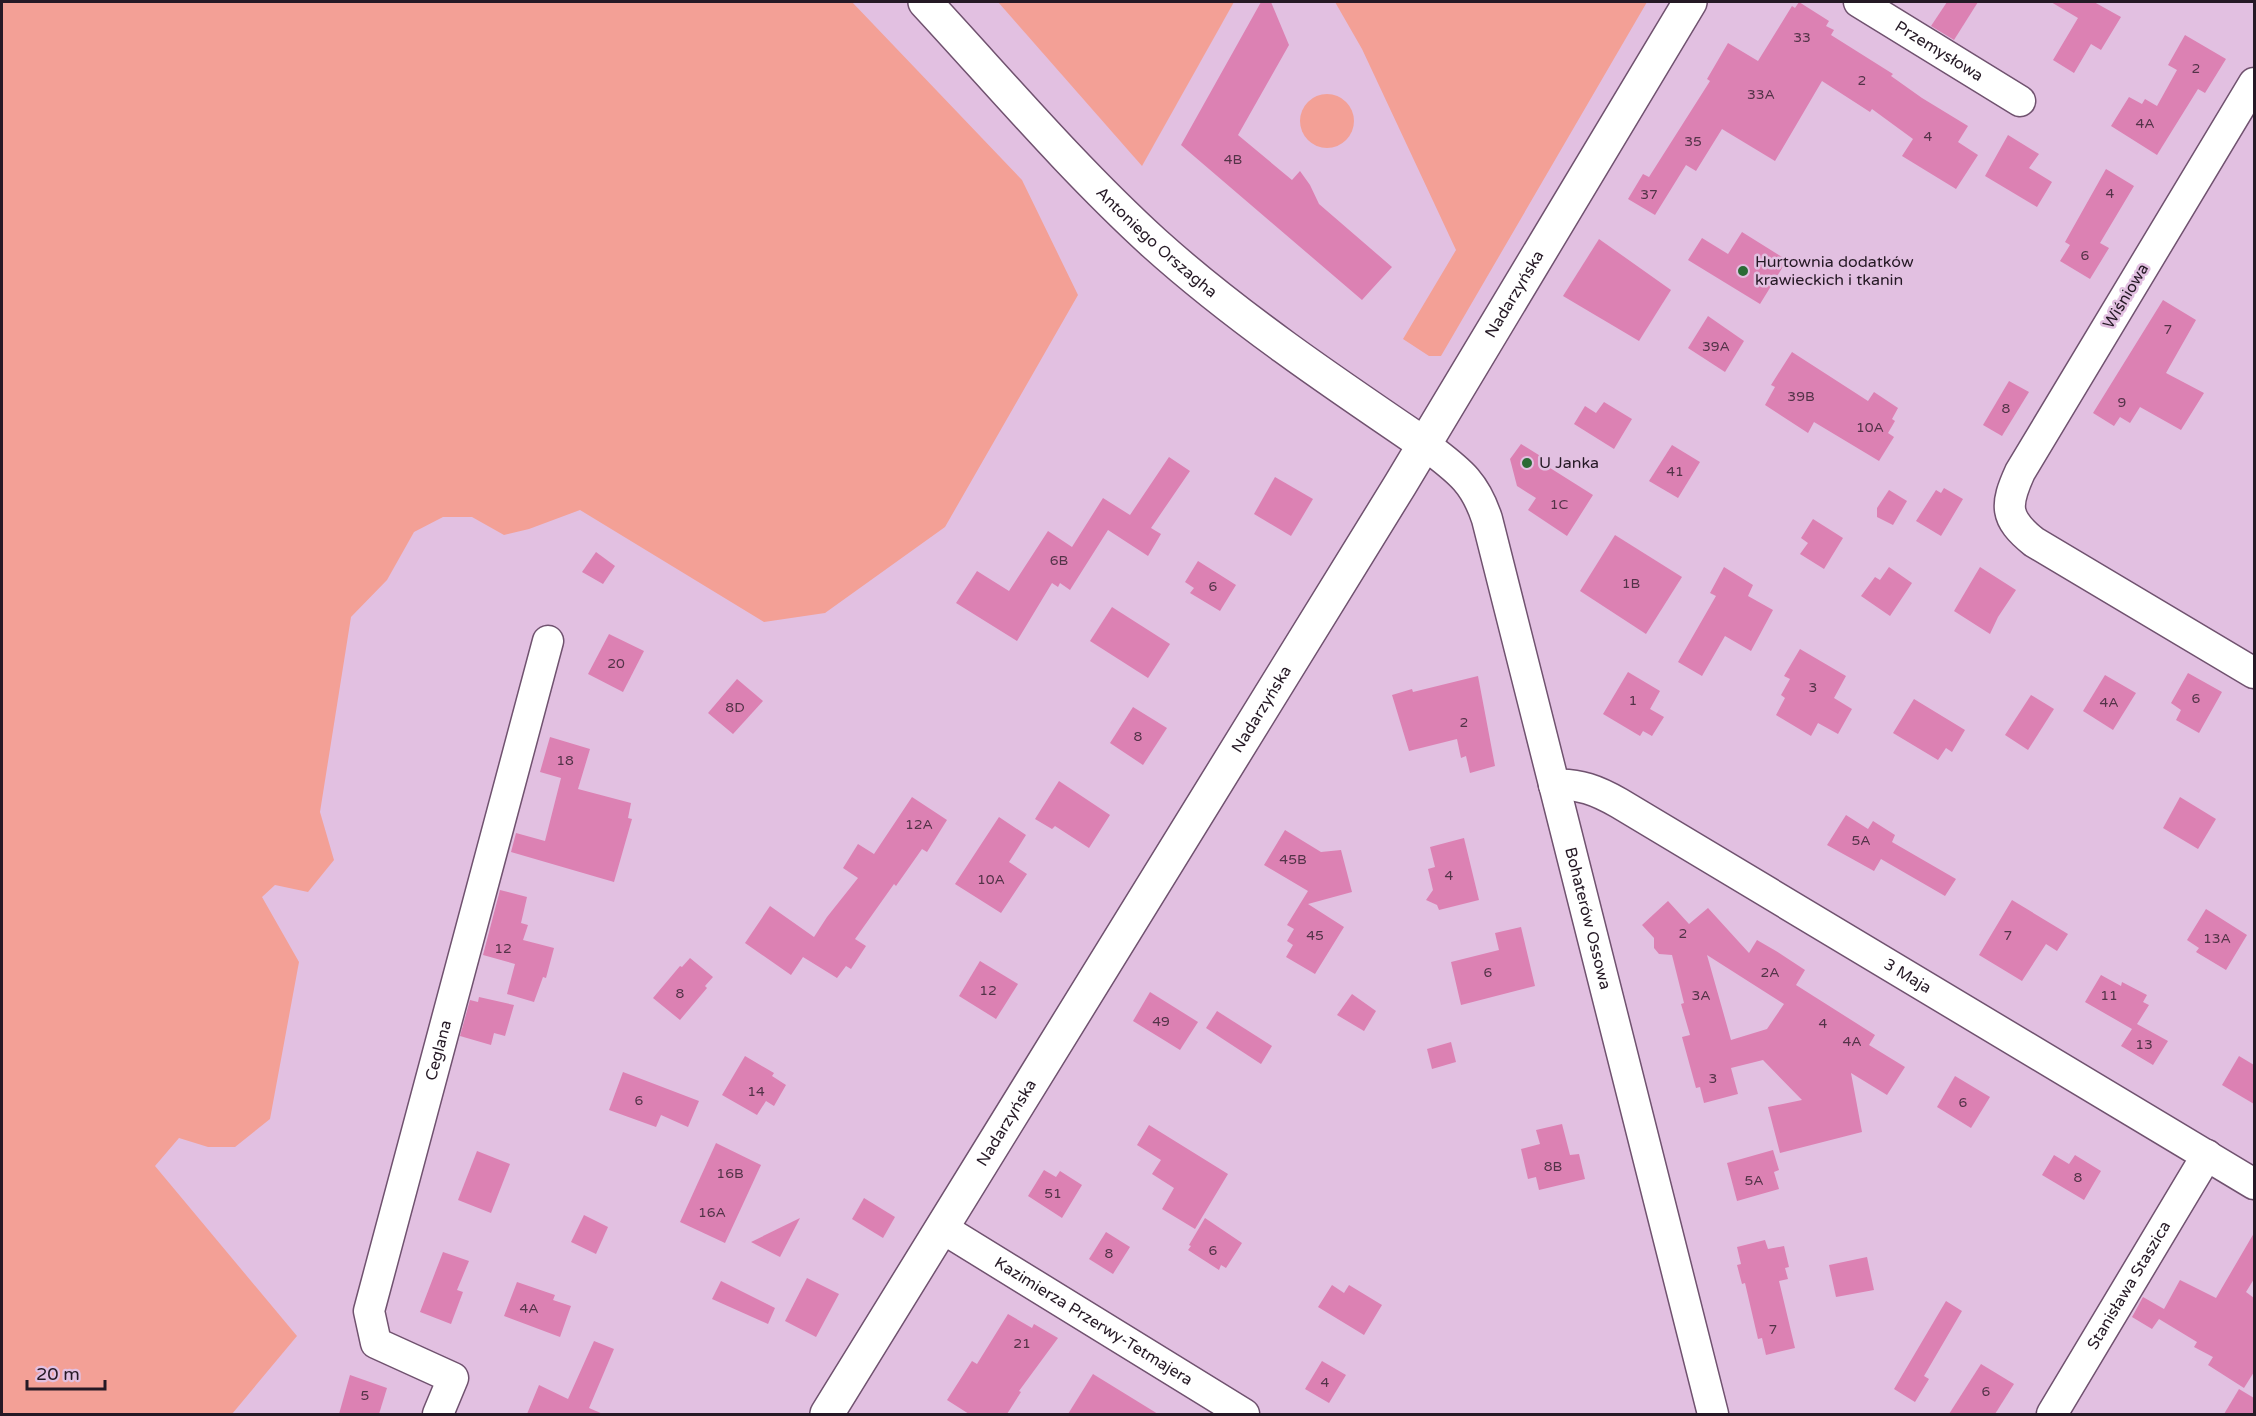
<svg xmlns="http://www.w3.org/2000/svg" width="2256" height="1416" font-family="'Varela Round',sans-serif">
<style>
.green{fill:#f3a096}
.building{fill:#dc81b3;fill-rule:evenodd}
.lines{fill:none;stroke-linecap:round;stroke-linejoin:round}
.minor-casing{stroke:#70526f;stroke-width:33}
.tertiary-casing{stroke:#70526f;stroke-width:36}
.secondary-casing{stroke:#70526f;stroke-width:36}
.minor{stroke:#fff;stroke-width:30}
.tertiary{stroke:#fff;stroke-width:33}
.secondary{stroke:#fff;stroke-width:33}
.poi-dot{fill:#2a6b35;stroke:#e2c0e1;stroke-width:2}
.labels{text-anchor:middle;dominant-baseline:central;stroke-width:5;stroke-linejoin:round;paint-order:stroke}
.number-label{font-size:14px;fill:#533348}
.street-label{font-size:16px;fill:#251925;stroke:#e2c0e1}
.poi-label{font-size:16px;fill:#251925;stroke:#e2c0e1;text-anchor:start}
</style>
<rect width="100%" height="100%" fill="#e2c0e1"/>
<!-- green -->
<g class="green">
<path d="M 2,2 L 852,2 L 1022,180 L 1078,295 L 945,527 L 825,613 L 764,622 L 580,510 L 529,529 L 504,535 L 472,517 L 443,517 L 414,532 L 387,580 L 351,617 L 320,812 L 334,860 L 308,892 L 275,885 L 262,897 L 299,962 L 270,1119 L 235,1147 L 208,1147 L 179,1138 L 155,1166 L 297,1336 L 232,1414 L 2,1414 Z"/>
<path d="M 998,2 L 1234,2 L 1142,166 Z"/>
<path d="M 1335,2 L 1647,2 L 1441,356 L 1429,356 L 1403,339 L 1456,250 L 1362,49 Z"/>
<circle cx="1327" cy="121" r="27"/>
</g>
<!-- building -->
<g class="building">
<path d="M 1261,2 L 1271,2 L 1289,45 L 1238,135 L 1292,180 L 1300,171 L 1310,185 L 1319,204 L 1392,267 L 1362,300 L 1181,145 Z"/>
<path d="M 1799,2 L 1829,21 L 1826,26 L 1834,30 L 1831,35 L 1893,74 L 1891,76 L 1922,98 L 1968,126 L 1958,142 L 1978,155 L 1956,189 L 1902,156 L 1913,139 L 1872,109 L 1870,112 L 1822,81 L 1775,161 L 1722,129 L 1696,171 L 1686,165 L 1655,215 L 1628,199 L 1643,174 L 1649,177 L 1710,81 L 1707,79 L 1728,43 L 1758,61 L 1792,6 L 1795,8 Z"/>
<path d="M 1947,2 L 1978,2 L 1954,40 L 1931,26 Z"/>
<path d="M 2051,2 L 2094,2 L 2121,17 L 2101,50 L 2091,44 L 2074,73 L 2053,60 L 2078,18 Z"/>
<path d="M 2185,35 L 2226,59 L 2205,93 L 2198,89 L 2157,155 L 2111,126 L 2129,97 L 2142,104 L 2145,99 L 2157,106 L 2177,70 L 2168,65 Z"/>
<path d="M 2008,135 L 2039,154 L 2029,168 L 2052,182 L 2037,207 L 1985,176 Z"/>
<path d="M 2106,169 L 2134,186 L 2100,243 L 2109,248 L 2090,279 L 2060,261 L 2070,245 L 2065,242 Z"/>
<path d="M 1742,232 L 1787,260 L 1760,304 L 1688,260 L 1702,238 L 1728,254 Z"/>
<path d="M 1599,239 L 1671,290 L 1639,341 L 1563,296 Z"/>
<path d="M 2163,300 L 2196,320 L 2166,373 L 2204,393 L 2181,430 L 2140,407 L 2130,423 L 2120,417 L 2114,426 L 2093,413 Z"/>
<path d="M 1708,316 L 1744,341 L 1725,372 L 1688,348 Z"/>
<path d="M 1792,352 L 1868,401 L 1874,392 L 1898,408 L 1892,419 L 1895,421 L 1888,433 L 1894,437 L 1879,461 L 1814,422 L 1808,433 L 1765,405 L 1775,387 L 1771,385 Z"/>
<path d="M 2009,381 L 2029,392 L 2002,436 L 1983,425 Z"/>
<path d="M 1604,402 L 1632,419 L 1614,449 L 1574,424 L 1585,406 L 1596,413 Z"/>
<path d="M 1521,444 L 1542,457 L 1539,461 L 1593,495 L 1567,536 L 1528,510 L 1536,498 L 1517,486 L 1510,459 Z"/>
<path d="M 1672,445 L 1700,462 L 1678,498 L 1649,481 Z"/>
<path d="M 1169,457 L 1190,471 L 1151,528 L 1161,534 L 1148,556 L 1108,530 L 1070,590 L 1060,583 L 1058,587 L 1052,583 L 1017,641 L 956,603 L 977,571 L 1009,591 L 1048,531 L 1072,547 L 1103,498 L 1130,515 Z"/>
<path d="M 1275,477 L 1313,499 L 1291,536 L 1254,514 Z"/>
<path d="M 1944,488 L 1963,499 L 1941,536 L 1916,521 L 1936,490 L 1941,493 Z"/>
<path d="M 1889,490 L 1907,501 L 1893,525 L 1877,517 L 1877,508 Z"/>
<path d="M 1813,519 L 1843,538 L 1824,569 L 1800,554 L 1808,543 L 1801,538 Z"/>
<path d="M 1615,535 L 1682,577 L 1646,634 L 1580,591 Z"/>
<path d="M 596,552 L 615,566 L 603,584 L 582,572 Z"/>
<path d="M 1198,561 L 1236,585 L 1220,611 L 1190,593 L 1194,588 L 1185,582 Z"/>
<path d="M 1724,567 L 1753,585 L 1748,596 L 1773,610 L 1751,651 L 1725,636 L 1702,676 L 1678,662 L 1716,596 L 1710,593 Z"/>
<path d="M 1889,567 L 1912,583 L 1890,616 L 1861,596 L 1875,577 L 1880,580 Z"/>
<path d="M 1980,567 L 2016,590 L 1998,617 L 1990,634 L 1954,611 Z"/>
<path d="M 1112,607 L 1170,644 L 1148,678 L 1090,641 Z"/>
<path d="M 609,634 L 644,651 L 623,692 L 588,674 Z"/>
<path d="M 1800,649 L 1846,676 L 1834,698 L 1852,709 L 1838,734 L 1818,723 L 1811,736 L 1776,715 L 1785,698 L 1781,695 L 1790,679 L 1784,676 Z"/>
<path d="M 1628,672 L 1660,691 L 1650,709 L 1664,717 L 1652,736 L 1643,731 L 1640,736 L 1603,714 Z"/>
<path d="M 2188,673 L 2222,692 L 2199,733 L 2176,720 L 2181,710 L 2171,703 Z"/>
<path d="M 2105,675 L 2136,693 L 2113,730 L 2083,711 Z"/>
<path d="M 1478,676 L 1495,766 L 1470,773 L 1466,756 L 1461,758 L 1457,739 L 1409,751 L 1392,695 L 1412,689 L 1413,692 Z"/>
<path d="M 737,679 L 763,701 L 733,734 L 708,713 Z"/>
<path d="M 2031,695 L 2054,709 L 2028,750 L 2005,735 Z"/>
<path d="M 1914,699 L 1965,730 L 1952,752 L 1946,748 L 1938,760 L 1893,733 Z"/>
<path d="M 1133,707 L 1167,728 L 1143,765 L 1110,743 Z"/>
<path d="M 550,737 L 590,749 L 578,789 L 631,803 L 628,818 L 632,819 L 614,882 L 511,852 L 516,833 L 545,841 L 561,778 L 540,772 Z"/>
<path d="M 1059,781 L 1110,815 L 1089,848 L 1055,826 L 1052,829 L 1035,819 Z"/>
<path d="M 912,797 L 947,820 L 927,852 L 922,849 L 896,886 L 894,884 L 855,939 L 866,946 L 851,969 L 846,966 L 837,978 L 803,957 L 791,975 L 745,943 L 770,906 L 814,937 L 827,917 L 858,878 L 843,868 L 858,844 L 874,854 Z"/>
<path d="M 2180,797 L 2216,819 L 2198,849 L 2163,828 Z"/>
<path d="M 1846,815 L 1868,829 L 1873,821 L 1895,835 L 1892,842 L 1956,879 L 1945,896 L 1881,859 L 1874,871 L 1827,845 Z"/>
<path d="M 999,817 L 1026,835 L 1009,862 L 1027,874 L 1001,913 L 955,884 Z"/>
<path d="M 1285,830 L 1321,852 L 1341,850 L 1352,892 L 1308,904 L 1344,927 L 1315,974 L 1286,957 L 1293,945 L 1287,941 L 1294,929 L 1287,925 L 1308,891 L 1264,865 Z"/>
<path d="M 1464,838 L 1479,900 L 1439,910 L 1437,905 L 1426,900 L 1433,890 L 1428,869 L 1435,867 L 1430,847 Z"/>
<path d="M 500,890 L 527,897 L 521,923 L 528,925 L 523,940 L 554,948 L 546,978 L 543,977 L 534,1002 L 507,994 L 515,964 L 483,955 Z"/>
<path d="M 2012,900 L 2068,934 L 2057,951 L 2046,944 L 2022,981 L 1979,955 Z"/>
<path d="M 1668,901 L 1689,924 L 1708,908 L 1749,953 L 1757,940 L 1776,951 L 1805,970 L 1796,985 L 1875,1035 L 1869,1045 L 1905,1067 L 1887,1095 L 1851,1073 L 1862,1132 L 1780,1153 L 1768,1107 L 1802,1100 L 1763,1060 L 1731,1068 L 1738,1094 L 1704,1103 L 1700,1087 L 1696,1088 L 1682,1037 L 1690,1035 L 1681,1004 L 1684,1003 L 1672,955 L 1659,954 L 1654,948 L 1654,938 L 1642,925 ZM 1707,955 L 1784,1004 L 1767,1029 L 1731,1040 Z"/>
<path d="M 2206,909 L 2247,935 L 2226,970 L 2196,952 L 2199,948 L 2187,940 Z"/>
<path d="M 1521,927 L 1535,986 L 1461,1005 L 1451,962 L 1499,950 L 1495,933 Z"/>
<path d="M 690,958 L 713,977 L 705,986 L 707,988 L 680,1020 L 653,998 L 680,966 L 682,967 Z"/>
<path d="M 980,961 L 1018,984 L 996,1019 L 959,996 Z"/>
<path d="M 2101,975 L 2121,986 L 2122,982 L 2147,995 L 2143,1002 L 2149,1005 L 2137,1024 L 2168,1041 L 2153,1065 L 2121,1046 L 2132,1029 L 2085,1002 Z"/>
<path d="M 1150,992 L 1198,1022 L 1180,1050 L 1133,1021 Z"/>
<path d="M 1352,994 L 1376,1011 L 1364,1031 L 1337,1015 Z"/>
<path d="M 479,997 L 514,1005 L 505,1036 L 494,1033 L 491,1045 L 460,1036 L 470,1000 L 478,1002 Z"/>
<path d="M 1217,1011 L 1272,1046 L 1261,1064 L 1206,1028 Z"/>
<path d="M 1451,1042 L 1456,1062 L 1432,1069 L 1427,1049 Z"/>
<path d="M 745,1056 L 774,1073 L 772,1076 L 786,1085 L 774,1106 L 766,1101 L 757,1115 L 722,1095 Z"/>
<path d="M 2239,1056 L 2254,1065 L 2254,1104 L 2222,1085 Z"/>
<path d="M 623,1072 L 699,1101 L 688,1127 L 661,1115 L 656,1127 L 609,1110 Z"/>
<path d="M 1955,1076 L 1990,1097 L 1971,1128 L 1937,1107 Z"/>
<path d="M 1562,1124 L 1570,1155 L 1579,1154 L 1585,1179 L 1539,1190 L 1536,1177 L 1528,1179 L 1521,1149 L 1540,1144 L 1536,1130 Z"/>
<path d="M 1149,1125 L 1228,1174 L 1195,1229 L 1162,1209 L 1174,1188 L 1152,1174 L 1161,1160 L 1137,1145 Z"/>
<path d="M 716,1143 L 761,1165 L 725,1243 L 680,1222 Z"/>
<path d="M 1773,1150 L 1779,1170 L 1774,1172 L 1779,1189 L 1737,1201 L 1727,1163 Z"/>
<path d="M 477,1151 L 510,1164 L 491,1213 L 458,1200 Z"/>
<path d="M 2054,1155 L 2069,1164 L 2075,1155 L 2101,1171 L 2084,1200 L 2042,1175 Z"/>
<path d="M 1044,1170 L 1056,1177 L 1060,1171 L 1082,1185 L 1062,1218 L 1028,1196 Z"/>
<path d="M 864,1198 L 895,1217 L 883,1238 L 852,1219 Z"/>
<path d="M 584,1215 L 608,1227 L 596,1254 L 571,1242 Z"/>
<path d="M 800,1218 L 780,1257 L 751,1242 Z"/>
<path d="M 1205,1218 L 1242,1243 L 1226,1268 L 1221,1265 L 1219,1270 L 1188,1250 L 1191,1246 L 1189,1245 Z"/>
<path d="M 1106,1232 L 1130,1247 L 1113,1274 L 1089,1259 Z"/>
<path d="M 2254,1233 L 2254,1279 L 2246,1292 L 2254,1298 L 2254,1372 L 2244,1388 L 2208,1365 L 2213,1357 L 2194,1347 L 2197,1342 L 2159,1319 L 2152,1329 L 2132,1317 L 2143,1297 L 2164,1309 L 2180,1280 L 2216,1298 Z"/>
<path d="M 1765,1240 L 1768,1249 L 1784,1246 L 1789,1267 L 1785,1268 L 1788,1279 L 1779,1281 L 1795,1348 L 1766,1355 L 1762,1338 L 1758,1339 L 1745,1283 L 1742,1284 L 1737,1265 L 1741,1264 L 1737,1247 Z"/>
<path d="M 443,1252 L 469,1261 L 457,1290 L 463,1292 L 451,1324 L 420,1312 Z"/>
<path d="M 1867,1257 L 1874,1290 L 1836,1297 L 1829,1265 Z"/>
<path d="M 807,1278 L 839,1294 L 816,1337 L 785,1321 Z"/>
<path d="M 721,1281 L 775,1308 L 768,1324 L 712,1299 Z"/>
<path d="M 517,1282 L 555,1295 L 553,1300 L 571,1306 L 560,1337 L 504,1316 Z"/>
<path d="M 1332,1285 L 1344,1293 L 1349,1285 L 1382,1305 L 1364,1335 L 1318,1307 Z"/>
<path d="M 1946,1301 L 1962,1311 L 1924,1376 L 1929,1379 L 1915,1402 L 1894,1389 Z"/>
<path d="M 1008,1314 L 1032,1328 L 1034,1324 L 1058,1338 L 1019,1391 L 1021,1392 L 1007,1414 L 969,1414 L 947,1400 L 972,1361 L 977,1364 Z"/>
<path d="M 594,1341 L 614,1349 L 589,1408 L 603,1414 L 527,1414 L 539,1385 L 568,1399 Z"/>
<path d="M 1322,1361 L 1346,1375 L 1329,1403 L 1305,1389 Z"/>
<path d="M 1981,1364 L 2014,1384 L 1995,1414 L 1949,1414 Z"/>
<path d="M 1093,1374 L 1158,1414 L 1068,1414 Z"/>
<path d="M 350,1375 L 387,1388 L 379,1414 L 339,1414 Z"/>
<path d="M 2239,1389 L 2254,1398 L 2254,1414 L 2224,1414 Z"/>
</g>
<g class="lines">
<!-- minor casing -->
<g class="minor-casing">
<g id="minor">
<path id="s1" d="M 1859,2 L 2020,101"/>
<path d="M 2254,83 L 2020,472 C 2005,505 2004,518 2034,542 L 2254,673"/>
<path id="s2" d="M 1424,444 C 1456,469 1474,479 1487,519 L 1713,1414"/>
<path id="s3" d="M 1554,785 C 1579,783 1598,791 1619,803 L 2254,1184"/>
<path id="s4" d="M 942,1228 L 1244,1414"/>
<path id="s5" d="M 438,1414 L 453,1378 L 376,1343 L 369,1311 L 548,641"/>
<path id="s6" d="M 2052,1414 L 2207,1155"/>
</g>
</g>
<!-- tertiary casing -->
<g class="tertiary-casing">
<g id="tertiary">
<path id="s7" d="M 925,2 C 1000,83 1072,168 1154,243 C 1235,316 1334,383 1424,444"/>
</g>
</g>
<!-- secondary casing -->
<g class="secondary-casing">
<g id="secondary">
<path id="s8" d="M 827,1414 L 1400,485 L 1690,2"/>
</g>
</g>
<!-- minor -->
<use href="#minor" class="minor"/>
<!-- tertiary -->
<use href="#tertiary" class="tertiary"/>
<!-- secondary -->
<use href="#secondary" class="secondary"/>
</g>
<!-- markers -->
<g class="poi-dot">
<circle cx="1743" cy="271" r="6"/>
<circle cx="1527" cy="463" r="6"/>
</g>
<g class="labels">
<!-- number labels -->
<g class="number-label">
<text x="1802" y="37">33</text>
<text x="2196" y="68">2</text>
<text x="1862" y="80">2</text>
<text x="1761" y="94">33A</text>
<text x="2145" y="123">4A</text>
<text x="1928" y="136">4</text>
<text x="1693" y="141">35</text>
<text x="1233" y="159">4B</text>
<text x="2110" y="193">4</text>
<text x="1649" y="194">37</text>
<text x="2085" y="255">6</text>
<text x="2168" y="329">7</text>
<text x="1716" y="346">39A</text>
<text x="1801" y="396">39B</text>
<text x="2122" y="402">9</text>
<text x="2006" y="408">8</text>
<text x="1870" y="427">10A</text>
<text x="1675" y="471">41</text>
<text x="1559" y="504">1C</text>
<text x="1059" y="560">6B</text>
<text x="1631" y="583">1B</text>
<text x="1213" y="586">6</text>
<text x="616" y="663">20</text>
<text x="1813" y="687">3</text>
<text x="2196" y="698">6</text>
<text x="1633" y="700">1</text>
<text x="2109" y="702">4A</text>
<text x="735" y="707">8D</text>
<text x="1464" y="722">2</text>
<text x="1138" y="736">8</text>
<text x="565" y="760">18</text>
<text x="919" y="824">12A</text>
<text x="1861" y="840">5A</text>
<text x="1293" y="859">45B</text>
<text x="1449" y="875">4</text>
<text x="991" y="879">10A</text>
<text x="1683" y="933">2</text>
<text x="1315" y="935">45</text>
<text x="2008" y="935">7</text>
<text x="2217" y="938">13A</text>
<text x="503" y="948">12</text>
<text x="1488" y="972">6</text>
<text x="1770" y="972">2A</text>
<text x="988" y="990">12</text>
<text x="680" y="993">8</text>
<text x="1701" y="995">3A</text>
<text x="2109" y="995">11</text>
<text x="1161" y="1021">49</text>
<text x="1823" y="1023">4</text>
<text x="1852" y="1041">4A</text>
<text x="2144" y="1044">13</text>
<text x="1713" y="1078">3</text>
<text x="756" y="1091">14</text>
<text x="639" y="1100">6</text>
<text x="1963" y="1102">6</text>
<text x="1553" y="1166">8B</text>
<text x="730" y="1173">16B</text>
<text x="2078" y="1177">8</text>
<text x="1754" y="1180">5A</text>
<text x="1053" y="1193">51</text>
<text x="712" y="1212">16A</text>
<text x="1213" y="1250">6</text>
<text x="1109" y="1253">8</text>
<text x="529" y="1308">4A</text>
<text x="1773" y="1329">7</text>
<text x="1022" y="1343">21</text>
<text x="1325" y="1382">4</text>
<text x="1986" y="1391">6</text>
<text x="365" y="1395">5</text>
</g>
<!-- street labels -->
<g class="street-label">
<text stroke="none"><textPath href="#s1" startOffset="94">Przemysłowa</textPath></text>
<text stroke="none"><textPath href="#s7" startOffset="334">Antoniego Orszagha</textPath></text>
<text stroke="none"><textPath href="#s8" startOffset="1314">Nadarzyńska</textPath></text>
<text transform="translate(2126 296) rotate(-59)">Wiśniowa</text>
<text stroke="none"><textPath href="#s8" startOffset="828">Nadarzyńska</textPath></text>
<text stroke="none"><textPath href="#s2" startOffset="512">Bohaterów Ossowa</textPath></text>
<text stroke="none"><textPath href="#s3" startOffset="405">3 Maja</textPath></text>
<text stroke="none"><textPath href="#s5" startOffset="426">Ceglana</textPath></text>
<text stroke="none"><textPath href="#s8" startOffset="342">Nadarzyńska</textPath></text>
<text stroke="none"><textPath href="#s6" startOffset="150">Stanisława Staszica</textPath></text>
<text stroke="none"><textPath href="#s4" startOffset="178">Kazimierza Przerwy-Tetmajera</textPath></text>
</g>
<!-- poi labels -->
<g class="poi-label">
<text x="1755" y="262">Hurtownia dodatków<tspan x="1755" dy="18">krawieckich i tkanin</tspan></text>
<text x="1539" y="463">U Janka</text>
</g>
</g>
<!-- border -->
<rect width="2256" height="1416" fill="none" stroke="#251925" stroke-width="6"/>
<!-- scale -->
<path d="M27 1380v9h78v-9" fill="none" stroke="#251925" stroke-width="3"/>
<text x="36" y="1380" font-size="18" fill="#251925" stroke="#e2c0e1" stroke-width="4.5" paint-order="stroke">20 m</text>
</svg>
